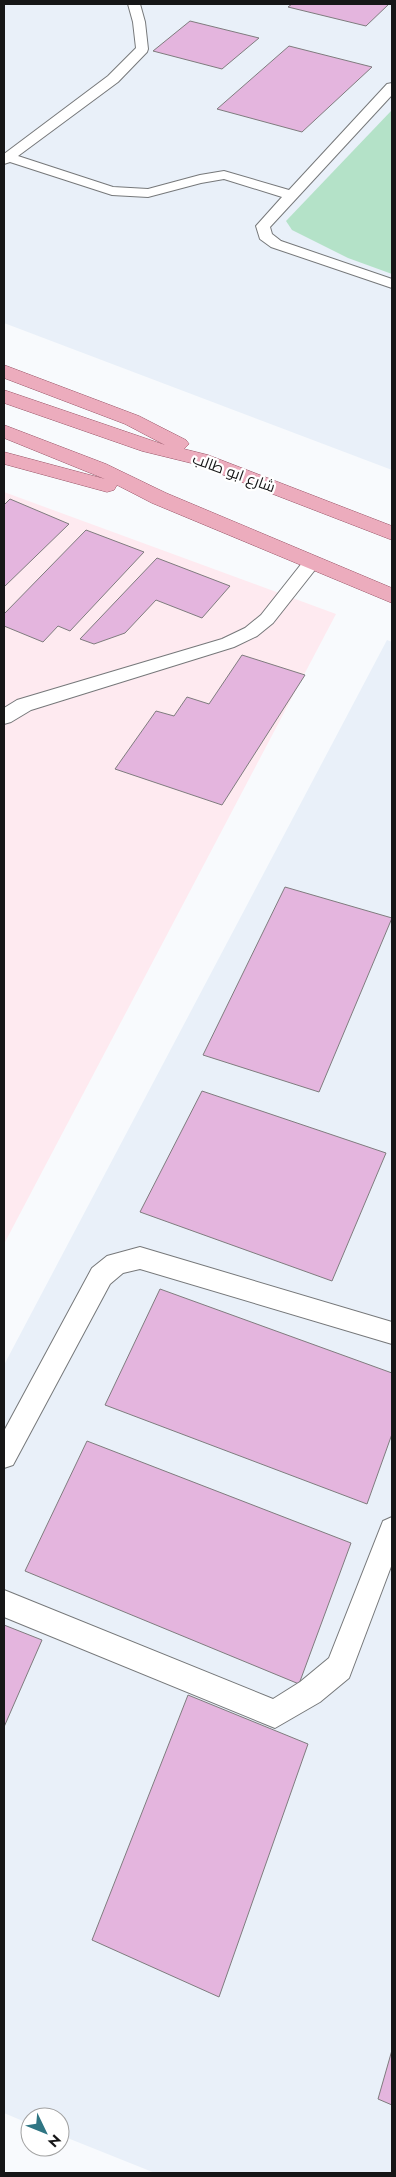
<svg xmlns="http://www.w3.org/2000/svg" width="396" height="2177" font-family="Jost,Cairo,sans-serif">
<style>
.built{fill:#e9f0f9}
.education{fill:#feeaf0}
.green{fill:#b4e2c8}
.building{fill:#e4b5de;stroke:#7f7c7e}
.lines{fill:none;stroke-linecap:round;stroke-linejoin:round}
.lane-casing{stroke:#76787a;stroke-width:2}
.primary-casing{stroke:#995366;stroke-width:1}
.lane{fill:#fff;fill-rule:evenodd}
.primary{fill:#ecacbd;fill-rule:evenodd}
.labels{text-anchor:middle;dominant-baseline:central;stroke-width:4.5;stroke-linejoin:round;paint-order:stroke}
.far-street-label{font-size:15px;fill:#161617;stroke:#fff}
</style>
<rect width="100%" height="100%" fill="#f8fafd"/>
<!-- built -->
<g class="built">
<path d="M 4,4 L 392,4 L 392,470 L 4,323 Z"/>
<path d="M 387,640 L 392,642 L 392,2173 L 155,2173 L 60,2135 L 60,2117 L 30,2117 L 30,2124 L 4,2113 L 4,1365 Z"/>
</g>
<!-- education -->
<path class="education" d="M 4,492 L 336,614 L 4,1244 Z"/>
<!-- green -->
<path class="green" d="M 392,110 L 392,274 L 348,258 L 292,230 L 286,221 Z"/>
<!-- building -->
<g class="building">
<path d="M 292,4 L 389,4 L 366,26 L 288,7 Z"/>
<path d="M 190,21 L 259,38 L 222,69 L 153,51 Z"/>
<path d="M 289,46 L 372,67 L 302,132 L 217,109 Z"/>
<path d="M 10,499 L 69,524 L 4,587 L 4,505 Z"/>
<path d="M 86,530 L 144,552 L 70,631 L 58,626 L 43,642 L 4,626 L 4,614 Z"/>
<path d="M 157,558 L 230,586 L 202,618 L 156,600 L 125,633 L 94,644 L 80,639 Z"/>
<path d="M 242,655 L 305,675 L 222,805 L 115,769 L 156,711 L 174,716 L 187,697 L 209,704 Z"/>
<path d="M 285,887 L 392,918 L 319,1092 L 203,1055 Z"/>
<path d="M 202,1091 L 386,1153 L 332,1281 L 140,1212 Z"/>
<path d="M 160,1289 L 392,1373 L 392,1434 L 367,1504 L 105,1405 Z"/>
<path d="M 87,1441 L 351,1543 L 299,1684 L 25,1571 Z"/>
<path d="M 4,1625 L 42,1640 L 4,1727 Z"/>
<path d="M 188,1695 L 308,1744 L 219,1997 L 92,1940 Z"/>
<path d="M 392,2050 L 392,2105 L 378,2099 Z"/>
</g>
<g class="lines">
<!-- lane casing -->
<g class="lane-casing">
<g id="lane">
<path d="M 128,4 L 140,4 L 145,22 L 148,49 L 147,52 L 118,82 L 18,156 L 113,187 L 148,189 L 200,175 L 224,171 L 289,190 L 387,84 L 392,83 L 392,95 L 270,227 L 272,234 L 281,241 L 392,279 L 392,288 L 271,247 L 260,239 L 256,226 L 282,197 L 224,179 L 201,183 L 148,197 L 112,195 L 10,162 L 4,164 L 4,154 L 108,76 L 136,48 L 133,22 Z"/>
<path d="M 312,556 L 318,558 L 321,562 L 318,566 L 273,623 L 257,636 L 234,647 L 31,710 L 11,722 L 4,724 L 4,708 L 17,700 L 222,639 L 245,628 L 261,615 L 306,558 Z"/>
<path d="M 140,1247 L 392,1322 L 392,1344 L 140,1269 L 123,1273 L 110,1284 L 13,1465 L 4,1468 L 4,1431 L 92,1268 L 107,1256 Z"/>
<path d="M 392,1517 L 392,1564 L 349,1678 L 320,1702 L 275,1728 L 4,1617 L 4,1590 L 273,1699 L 300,1682 L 329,1658 L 383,1521 Z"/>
</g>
</g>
<!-- primary casing -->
<g class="primary-casing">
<g id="primary">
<path d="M 4,365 L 139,416 L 186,440 L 189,444 L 184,449 L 208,455 L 392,526 L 392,540 L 195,464 L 142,451 L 4,403 L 4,390 L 165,445 L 125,424 L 4,378 Z"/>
<path d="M 4,425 L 106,464 L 166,493 L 392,588 L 392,603 L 152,503 L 117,485 L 114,490 L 107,492 L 4,464 L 4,452 L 105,479 L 4,438 Z"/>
</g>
</g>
<!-- lane -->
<use href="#lane" class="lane"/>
<!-- primary -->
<use href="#primary" class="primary"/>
</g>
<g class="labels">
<!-- far-street labels -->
<g class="far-street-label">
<text transform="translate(234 473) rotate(20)">شارع ابو طالب</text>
</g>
</g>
<!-- border -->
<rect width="396" height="2177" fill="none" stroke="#161617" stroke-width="10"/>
<!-- north arrow -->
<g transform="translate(45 2132) rotate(133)"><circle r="24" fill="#ffffff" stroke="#a2a2a2"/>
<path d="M0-4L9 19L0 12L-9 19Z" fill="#2f7583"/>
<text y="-8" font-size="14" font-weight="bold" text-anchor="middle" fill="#161617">N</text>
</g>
</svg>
